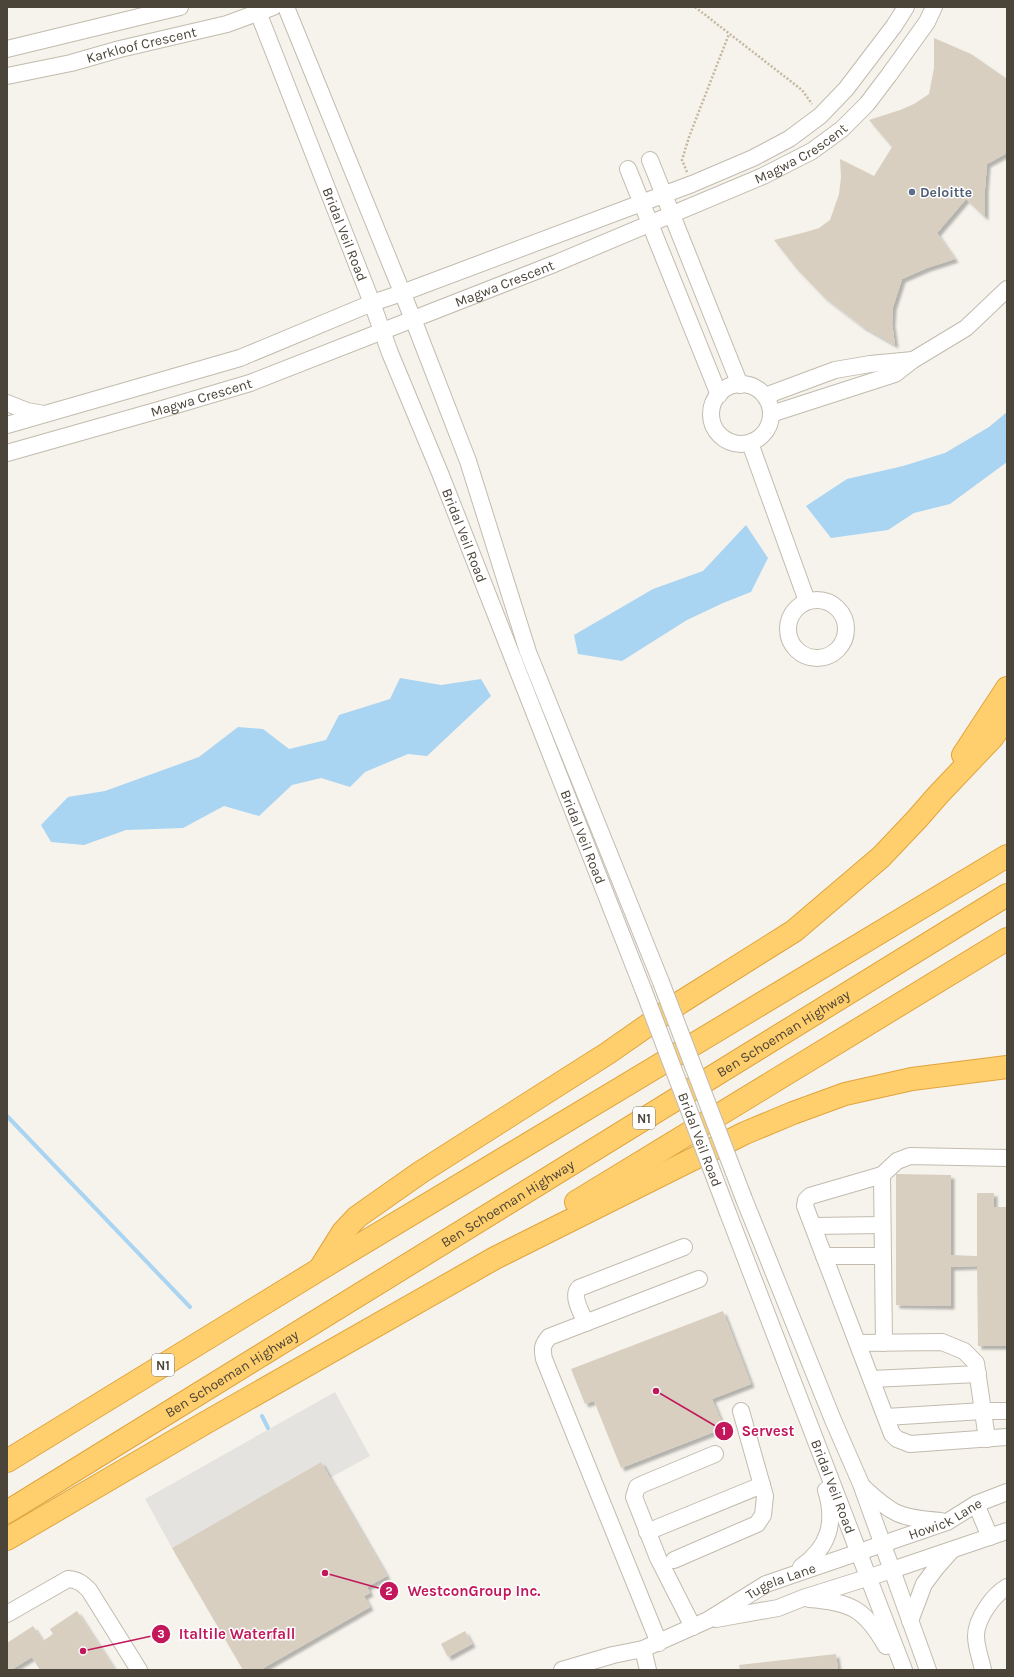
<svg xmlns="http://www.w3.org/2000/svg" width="1014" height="1677" font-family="Karla,sans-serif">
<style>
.parking{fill:#e5e3e0}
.water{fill:#a9d4f2}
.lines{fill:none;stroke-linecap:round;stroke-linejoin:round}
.stream{stroke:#a9d4f2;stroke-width:4}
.building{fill:#d8cfc1;filter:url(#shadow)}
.minor-casing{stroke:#c2bbae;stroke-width:18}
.highway-casing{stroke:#e0a43c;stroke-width:24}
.path{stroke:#c4b79f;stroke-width:2.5;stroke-dasharray:2 2;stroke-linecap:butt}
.minor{stroke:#fff;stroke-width:16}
.highway{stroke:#ffcf6e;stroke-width:22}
.minor-bridge-casing{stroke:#c2bbae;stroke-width:18;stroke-linecap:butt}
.minor-bridge{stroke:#fff;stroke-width:16}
.service-dot{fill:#5c6f8a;stroke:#fff;stroke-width:1.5}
.labels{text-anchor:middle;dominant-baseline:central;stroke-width:3;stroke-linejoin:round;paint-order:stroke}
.shield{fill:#fff;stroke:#817c74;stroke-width:1}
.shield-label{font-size:13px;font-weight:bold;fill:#4b4439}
.street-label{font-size:14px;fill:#4b4439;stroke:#fff}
.service-label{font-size:14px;font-weight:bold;fill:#4e5e75;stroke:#fff;text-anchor:start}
.leader{fill:none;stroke:#c2185b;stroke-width:1.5}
.callout-dot{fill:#c2185b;stroke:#fff;stroke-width:1.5}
.mark-label{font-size:12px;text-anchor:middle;font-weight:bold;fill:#fff}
.callout-label{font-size:15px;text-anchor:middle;font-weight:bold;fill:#c2185b;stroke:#fff;stroke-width:3;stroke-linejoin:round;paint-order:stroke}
</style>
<defs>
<filter id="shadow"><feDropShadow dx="3.5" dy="3.5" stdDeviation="1" flood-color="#0004"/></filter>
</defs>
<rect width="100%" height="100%" fill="#f6f3ec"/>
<!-- parking -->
<path class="parking" d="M 335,1392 L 370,1456 L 330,1478 L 321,1462 L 172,1548 L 145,1499 Z"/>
<!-- water -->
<g class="water">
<path d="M 1007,412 L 1007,462 L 950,504 L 914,513 L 888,530 L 831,538 L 806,506 L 847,479 L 903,466 L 945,453 L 989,427 Z"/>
<path d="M 746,525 L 768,558 L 751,592 L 723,603 L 687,620 L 622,661 L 578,654 L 574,635 L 653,589 L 703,571 Z"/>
<path d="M 400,678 L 441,685 L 481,679 L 491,696 L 427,756 L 408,754 L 365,772 L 350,787 L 321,778 L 292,785 L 259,816 L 224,806 L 183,828 L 126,830 L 84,845 L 51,842 L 41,825 L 68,797 L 105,791 L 199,757 L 238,727 L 263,729 L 289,749 L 326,740 L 339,715 L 390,699 Z"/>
</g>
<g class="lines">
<!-- stream -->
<g class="stream">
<path d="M 7,1116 L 190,1307"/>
<path d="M 262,1416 L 268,1428"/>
</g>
</g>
<!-- building -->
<g class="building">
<path d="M 934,38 L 971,54 L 1007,79 L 1007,153 L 987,164 L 985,189 L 985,217 L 966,199 L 937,233 L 955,259 L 927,268 L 902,279 L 893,307 L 892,323 L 895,345 L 862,326 L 824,297 L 797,269 L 774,240 L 806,232 L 819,228 L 830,220 L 839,194 L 841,177 L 840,159 L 874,176 L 892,147 L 869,120 L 900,110 L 914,104 L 929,94 L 934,68 Z"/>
<path d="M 896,1174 L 951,1175 L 951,1255 L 977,1256 L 977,1193 L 994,1193 L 994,1207 L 1007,1207 L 1007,1346 L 978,1346 L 977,1266 L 951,1267 L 951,1306 L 896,1305 Z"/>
<path d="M 723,1311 L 751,1384 L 712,1399 L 724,1428 L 621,1468 L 594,1401 L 585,1404 L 571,1369 Z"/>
<path d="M 321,1462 L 387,1576 L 367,1587 L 370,1593 L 364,1596 L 370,1607 L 260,1670 L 243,1670 L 172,1548 Z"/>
<path d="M 77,1611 L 115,1670 L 40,1670 L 32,1657 L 11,1670 L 7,1670 L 7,1643 L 33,1626 L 43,1641 L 53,1634 L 50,1629 Z"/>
<path d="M 465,1631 L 472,1644 L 448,1657 L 441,1644 Z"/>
<path d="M 836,1654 L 838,1670 L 740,1670 L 739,1665 Z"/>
</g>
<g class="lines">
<!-- minor casing -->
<g class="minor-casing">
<g id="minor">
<path id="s1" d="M 256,7 L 372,303 L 390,353 L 440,473 L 643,989"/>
<path d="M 286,7 L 413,319 L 468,461 L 528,652 L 661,982"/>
<path d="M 7,49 L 180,7"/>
<path id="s2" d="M 7,76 L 71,63 L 120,49 L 227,24 L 273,7"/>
<path d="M 650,160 L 740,385"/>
<path d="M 628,169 L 719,395"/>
<circle cx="741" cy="414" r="30"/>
<path d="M 765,396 L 835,370 L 870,364 L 913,360"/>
<path d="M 7,403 L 27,411 L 44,414"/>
<path d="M 771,414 L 895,374 L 913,360 L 966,328 L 1007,289"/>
<path d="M 7,425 L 240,358 L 372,303 L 402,293 L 692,184 L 753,158 L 789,139 L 820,116 L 846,89 L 894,26 L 906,7"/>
<path d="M 750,443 L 807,601"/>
<path id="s3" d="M 7,453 L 159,410 L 250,383 L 554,264 L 763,176 L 812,151 L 842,129 L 867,104 L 889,75 L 927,22 L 934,7"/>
<circle cx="817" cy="629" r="29"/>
<path d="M 1007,1158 L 910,1156 L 897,1161 L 882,1175 L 810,1196 L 806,1200 L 805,1206 L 892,1434 L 897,1439 L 910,1444 L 1007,1437"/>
<path d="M 882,1175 L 884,1343"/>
<path d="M 744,1199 L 833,1420 L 861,1484 L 928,1670"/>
<path id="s4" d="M 728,1213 L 904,1670"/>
<path d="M 813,1226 L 882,1225"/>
<path d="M 824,1256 L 883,1256"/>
<path d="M 586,1323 C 582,1314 571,1296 579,1288 L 684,1247"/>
<path d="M 858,1343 L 942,1342 L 964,1351 L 976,1363 L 987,1439"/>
<path d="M 872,1379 L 978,1374"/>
<path d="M 886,1417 L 983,1411 L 1007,1411"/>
<path d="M 863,1487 C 893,1515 900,1518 941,1521"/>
<path d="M 976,1504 L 990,1537"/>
<path d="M 647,1532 L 762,1485"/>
<path d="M 674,1560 L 757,1524 L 763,1515 L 765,1496 L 741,1411"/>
<path d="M 801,1567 C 829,1547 836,1523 826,1490"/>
<path d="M 809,1599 C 851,1602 865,1609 886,1646"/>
<path d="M 7,1614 L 68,1579 C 78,1580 82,1583 89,1590 L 139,1670"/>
<path d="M 716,1619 L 778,1608 L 803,1598 L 892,1570 L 1007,1531"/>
<path d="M 910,1621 L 924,1584 L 936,1568 L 951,1551"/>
<path d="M 693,1627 L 658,1558 L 634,1497 L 637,1487 L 643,1484 L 715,1454"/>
<path d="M 659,1643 L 544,1359 C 542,1349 542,1345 549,1337 L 699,1279"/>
<path d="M 643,1649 L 648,1670"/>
<path id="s5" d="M 562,1670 L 613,1655 L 643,1649 L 708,1620 L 766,1584 L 947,1522 L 976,1504 L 1007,1492"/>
<path d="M 983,1670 C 981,1660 976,1647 976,1636 C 976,1619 993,1595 1007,1587"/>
</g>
</g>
<!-- highway casing -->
<g class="highway-casing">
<g id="highway">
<path d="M 963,755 L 1007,688"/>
<path d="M 576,1202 L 1007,939"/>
<path d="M 321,1267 L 343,1232 L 357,1217 L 421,1172 L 608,1053 L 681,1002 L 794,931 L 881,857 L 917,819 L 938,795 L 992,738 L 1007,717"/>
<path d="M 7,1461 L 320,1269 L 1007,856"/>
<path id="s6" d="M 7,1512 L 1007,895"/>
<path d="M 7,1539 L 205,1423 L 495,1258 L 745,1133 L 793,1113 L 845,1094 L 912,1079 L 1007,1067"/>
</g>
</g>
<!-- path -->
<g class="path">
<path d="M 695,7 L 802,90 L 812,104"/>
<path d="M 687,172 L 682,160 L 689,137 L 729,34"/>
</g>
<!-- minor -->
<use href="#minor" class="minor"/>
<!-- highway -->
<use href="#highway" class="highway"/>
<!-- minor-bridge casing -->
<g class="minor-bridge-casing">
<g id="minor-bridge">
<path d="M 661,982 L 744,1199"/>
<path id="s7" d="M 643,989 L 728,1213"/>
</g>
</g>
<!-- minor-bridge -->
<use href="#minor-bridge" class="minor-bridge"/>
</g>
<!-- markers -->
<circle class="service-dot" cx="912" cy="192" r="4"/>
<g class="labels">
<!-- shield labels -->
<g class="shield">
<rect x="633" y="1107" width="22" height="22" rx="3"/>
<rect x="152" y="1354" width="22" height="22" rx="3"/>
</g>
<g class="shield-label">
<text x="644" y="1118">N1</text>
<text x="163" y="1365">N1</text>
</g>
<!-- street labels -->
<g class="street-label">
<text stroke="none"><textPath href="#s2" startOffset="138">Karkloof Crescent</textPath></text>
<text stroke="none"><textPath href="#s3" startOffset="850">Magwa Crescent</textPath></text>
<text stroke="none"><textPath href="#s1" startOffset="244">Bridal Veil Road</textPath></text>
<text stroke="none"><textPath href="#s3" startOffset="526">Magwa Crescent</textPath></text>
<text stroke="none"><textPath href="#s3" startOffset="202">Magwa Crescent</textPath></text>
<text stroke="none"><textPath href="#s1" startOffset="568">Bridal Veil Road</textPath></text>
<text stroke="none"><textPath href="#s1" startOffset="892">Bridal Veil Road</textPath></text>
<text stroke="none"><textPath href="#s6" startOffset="912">Ben Schoeman Highway</textPath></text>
<text stroke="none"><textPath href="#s7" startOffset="161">Bridal Veil Road</textPath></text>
<text stroke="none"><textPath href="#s6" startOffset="588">Ben Schoeman Highway</textPath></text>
<text stroke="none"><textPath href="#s6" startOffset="264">Ben Schoeman Highway</textPath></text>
<text stroke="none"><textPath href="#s4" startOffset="293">Bridal Veil Road</textPath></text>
<text stroke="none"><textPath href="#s5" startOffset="414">Howick Lane</textPath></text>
<text stroke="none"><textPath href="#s5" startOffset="238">Tugela Lane</textPath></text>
</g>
<!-- service labels -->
<g class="service-label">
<text x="920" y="192">Deloitte</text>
</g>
</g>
<!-- callouts -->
<path class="leader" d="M656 1391L724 1431M325 1573L389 1591M83 1651L161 1634"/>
<g class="callout-dot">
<circle cx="656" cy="1391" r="4"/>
<circle cx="325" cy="1573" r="4"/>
<circle cx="83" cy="1651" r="4"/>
<circle cx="724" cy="1431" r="10"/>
<circle cx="389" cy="1591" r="10"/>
<circle cx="161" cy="1634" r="10"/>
</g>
<g class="mark-label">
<text x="724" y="1435">1</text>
<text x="389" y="1595">2</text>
<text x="161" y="1638">3</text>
</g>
<g class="callout-label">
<text x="768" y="1436">Servest</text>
<text x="474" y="1596">WestconGroup Inc.</text>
<text x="237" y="1639">Italtile Waterfall</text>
</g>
<!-- border -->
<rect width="1014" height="1677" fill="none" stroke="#4b4439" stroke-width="16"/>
</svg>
